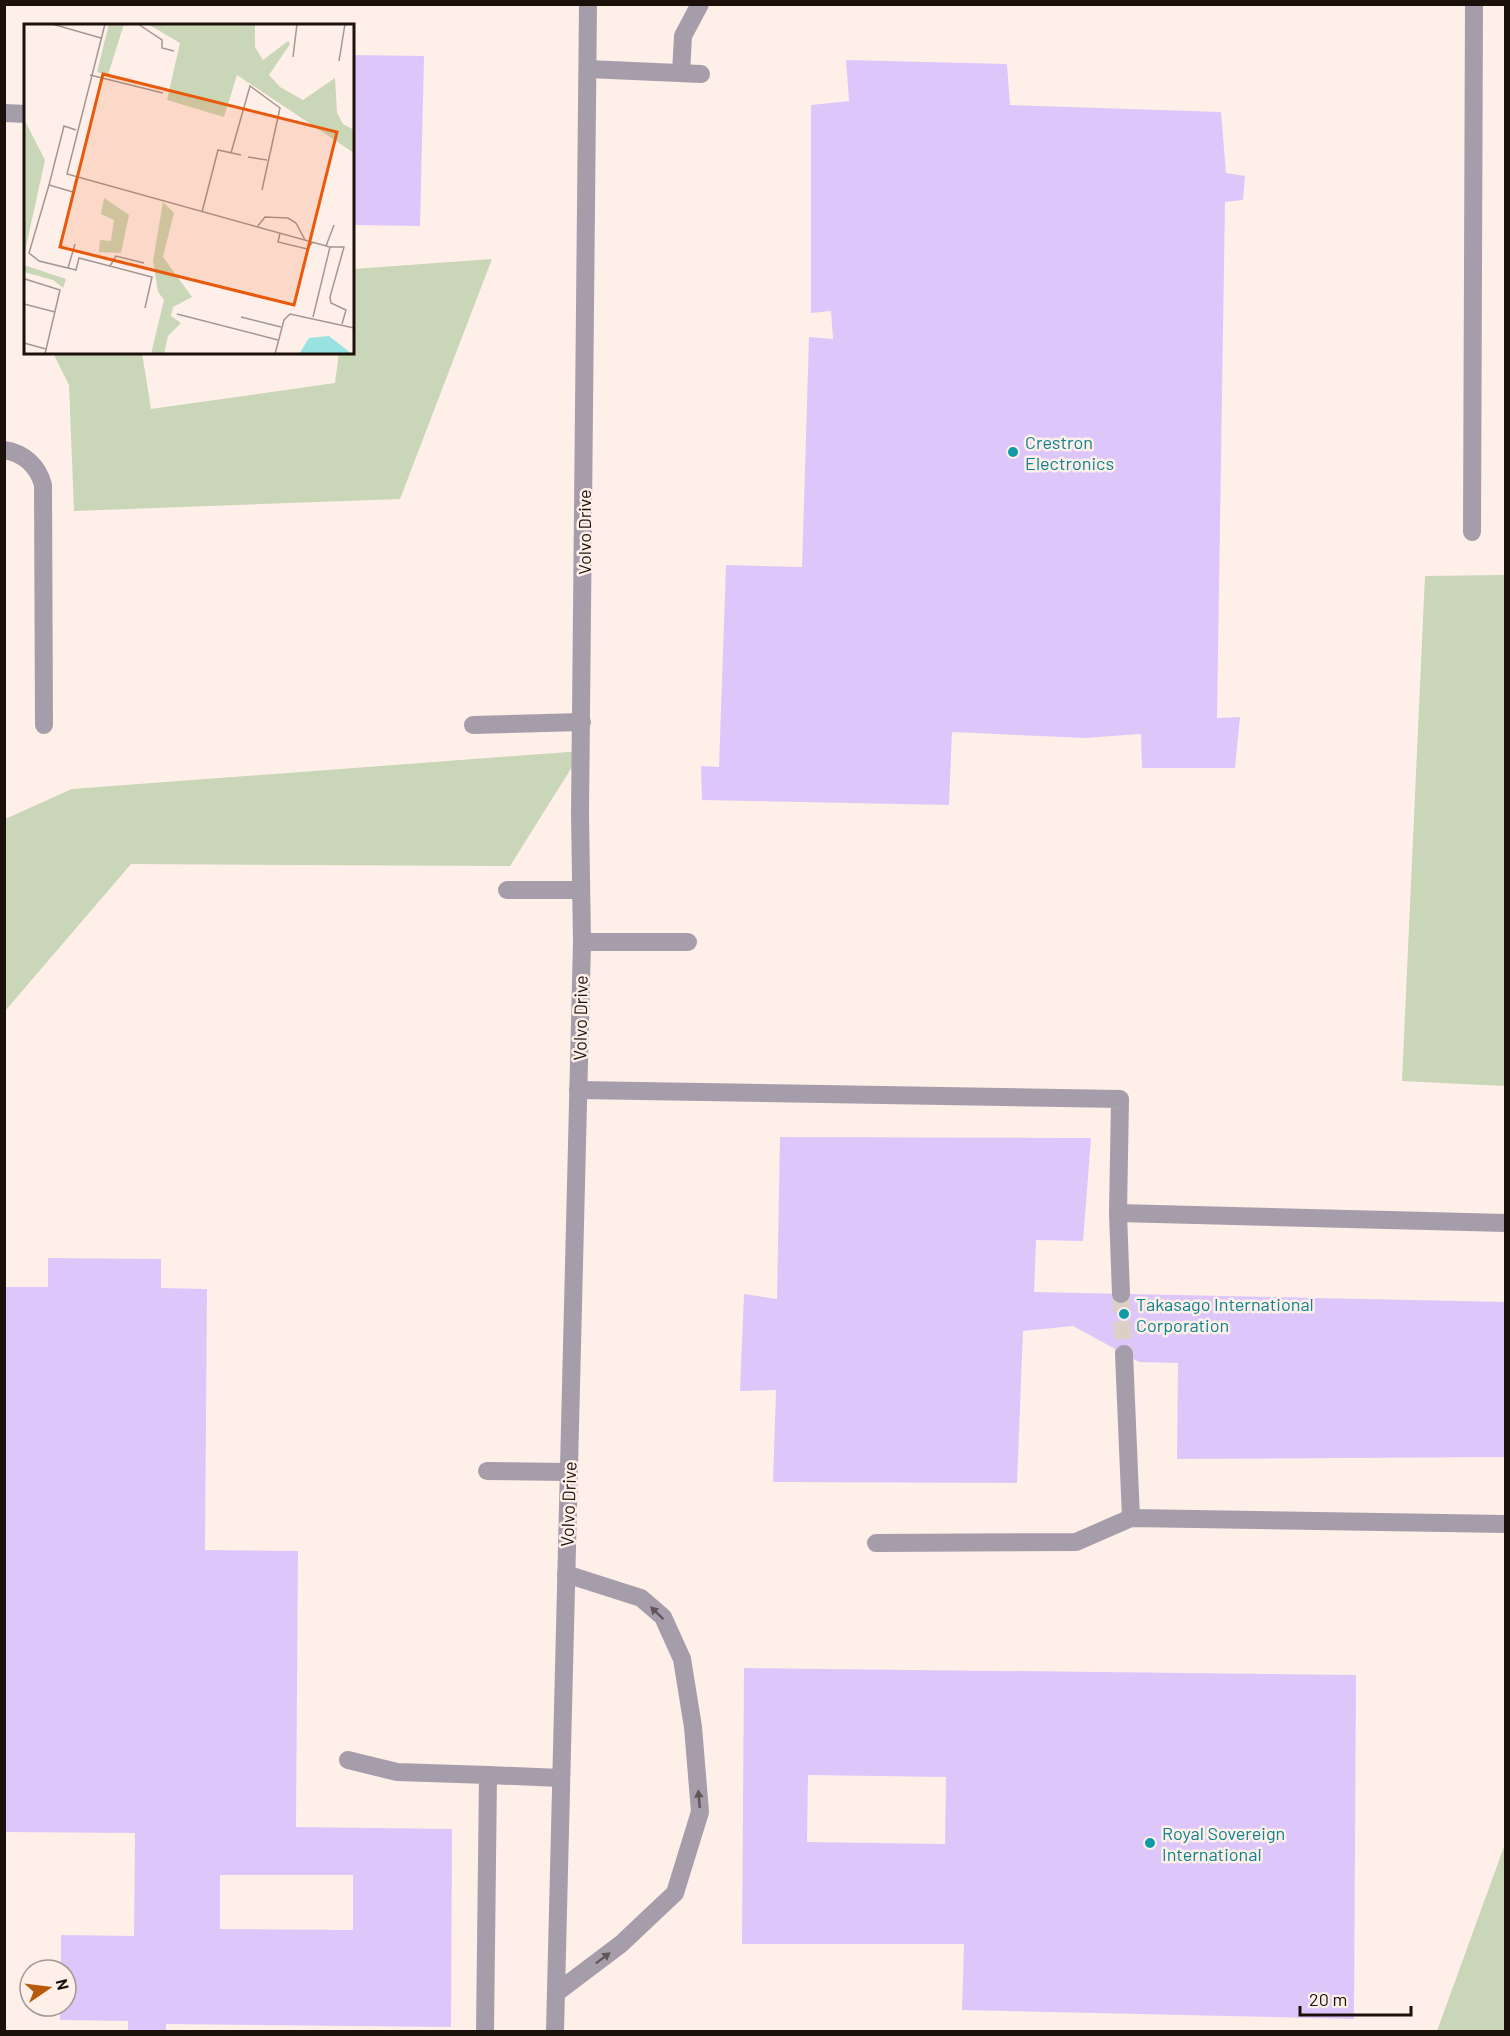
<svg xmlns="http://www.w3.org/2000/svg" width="1510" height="2036" font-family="Barlow,sans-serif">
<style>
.green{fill:#c9d6b7}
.building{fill:#ddc7fa;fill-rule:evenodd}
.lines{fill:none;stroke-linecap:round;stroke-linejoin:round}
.minor-tunnel{stroke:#ddcec8;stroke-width:18;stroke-dasharray:18 9;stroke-linecap:butt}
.minor{stroke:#a59daa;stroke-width:18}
.oneway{fill:#60565a}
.culture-dot{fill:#0f9aa8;stroke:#ffefe9;stroke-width:2}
.labels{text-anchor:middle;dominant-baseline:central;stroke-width:5;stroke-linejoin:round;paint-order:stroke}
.culture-label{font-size:18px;fill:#0d838f;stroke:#ffefe9;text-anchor:start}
.street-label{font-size:18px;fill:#1c100b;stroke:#ffefe9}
.inset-road{fill:none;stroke:#a49690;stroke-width:1.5}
.view{fill:#e8590c;fill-opacity:0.15;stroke:#e8590c;stroke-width:3}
.inset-edge{fill:none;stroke:#1c100b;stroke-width:3}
</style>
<rect width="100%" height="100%" fill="#ffefe9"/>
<!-- green -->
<g class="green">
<path d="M 492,259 L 400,499 L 74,511 L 69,385 L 53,353 L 142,353 L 151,409 L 335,383 L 339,353 L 352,352 L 353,269 Z"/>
<path d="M 1505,575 L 1505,1086 L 1402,1081 L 1425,576 Z"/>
<path d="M 582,751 L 510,866 L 131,864 L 5,1011 L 5,819 L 72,789 Z"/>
<path d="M 1505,1844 L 1505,2031 L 1437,2031 Z"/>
</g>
<!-- building -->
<g class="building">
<path d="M 352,55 L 424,56 L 420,226 L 352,225 Z"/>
<path d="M 846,60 L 1007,64 L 1010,105 L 1221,112 L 1226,173 L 1245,176 L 1243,200 L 1225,202 L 1217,718 L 1240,717 L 1235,768 L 1142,768 L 1141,734 L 1085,738 L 952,732 L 949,805 L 702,800 L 701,766 L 719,767 L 726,565 L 802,567 L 809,337 L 833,339 L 831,311 L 811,313 L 811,105 L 849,101 Z"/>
<path d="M 780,1137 L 1091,1138 L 1083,1241 L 1036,1240 L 1034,1292 L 1506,1302 L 1506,1457 L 1177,1459 L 1178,1363 L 1139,1362 L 1073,1326 L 1023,1331 L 1017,1483 L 773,1482 L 776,1390 L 740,1391 L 744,1294 L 777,1299 Z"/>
<path d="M 48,1258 L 161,1259 L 161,1288 L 207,1289 L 205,1550 L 298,1551 L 296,1827 L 452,1829 L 451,2027 L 166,2024 L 166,2032 L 128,2032 L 128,2021 L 60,2020 L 60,2006 L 66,2006 L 66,1970 L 61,1970 L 61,1935 L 134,1936 L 135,1833 L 4,1832 L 4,1287 L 48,1287 ZM 220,1875 L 353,1875 L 353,1930 L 220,1929 Z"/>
<path d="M 744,1668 L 1356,1675 L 1354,2019 L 962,2010 L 964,1944 L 742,1944 ZM 808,1775 L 946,1777 L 945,1844 L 807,1842 Z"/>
</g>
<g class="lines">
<!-- minor-tunnel -->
<path class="minor-tunnel" d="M 1121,1294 L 1124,1354"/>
<!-- minor -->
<g class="minor">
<path d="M 588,69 L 701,74"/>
<path d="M 681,73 L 683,36 L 700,4"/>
<path d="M 4,113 L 26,114"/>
<path d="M 4,450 C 24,453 38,466 43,485 L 44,725"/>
<path d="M 1472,532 L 1474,4"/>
<path d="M 473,725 L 582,722"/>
<path d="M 507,890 L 581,890"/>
<path d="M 582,942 L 688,942"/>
<path d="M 578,1090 L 1120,1099 L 1118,1213 L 1121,1294"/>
<path d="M 1118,1213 L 1506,1223"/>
<path d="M 1124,1354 L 1131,1518"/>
<path d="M 487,1471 L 569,1472"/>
<path d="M 876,1543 L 1076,1542 L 1131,1518 L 1506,1524"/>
<path d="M 348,1760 L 397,1772 L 488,1775"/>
<path d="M 556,1993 L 621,1944 L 675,1893 L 700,1812 L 693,1727 L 682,1659 L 663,1617 L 641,1598 L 566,1574"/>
<path d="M 485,2032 L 488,1775 L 561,1778"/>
<path d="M 555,2032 L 582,942 L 580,814 L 588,4"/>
</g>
</g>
<!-- one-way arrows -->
<defs><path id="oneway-solid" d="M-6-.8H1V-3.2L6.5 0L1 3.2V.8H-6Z" transform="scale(1.5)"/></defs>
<g class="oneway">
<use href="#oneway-solid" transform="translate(657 1613) rotate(-136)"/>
<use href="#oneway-solid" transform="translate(699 1799) rotate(-95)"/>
<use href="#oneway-solid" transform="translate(603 1958) rotate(-37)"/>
</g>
<!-- markers -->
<g class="culture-dot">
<circle cx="1013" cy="452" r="6"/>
<circle cx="1124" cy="1314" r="6"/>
<circle cx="1150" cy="1843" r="6"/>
</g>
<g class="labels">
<!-- culture labels -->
<g class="culture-label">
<text x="1025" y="442">Crestron<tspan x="1025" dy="21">Electronics</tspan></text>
<text x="1136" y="1304">Takasago International<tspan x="1136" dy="21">Corporation</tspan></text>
<text x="1162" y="1833">Royal Sovereign<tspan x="1162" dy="21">International</tspan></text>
</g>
<!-- street labels -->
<g class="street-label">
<text transform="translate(584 532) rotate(-90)">Volvo Drive</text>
<text transform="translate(580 1018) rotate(-89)">Volvo Drive</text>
<text transform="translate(568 1504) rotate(-88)">Volvo Drive</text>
</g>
</g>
<!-- overview -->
<g transform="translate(24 24)">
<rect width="330" height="330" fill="#ffefe9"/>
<path d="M 85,0 L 100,0 L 84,51 L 73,48 ZM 124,0 L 231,0 L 231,23 L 239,36 L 264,17 L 266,20 L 245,51 L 256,63 L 279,76 L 311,54 L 313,89 L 319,100 L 330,106 L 330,129 L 213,51 L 200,93 L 143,76 L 156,19 ZM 0,95 L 21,136 L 0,232 ZM 80,174 L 105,191 L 97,229 L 75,228 L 76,216 L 87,217 L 90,196 L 77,190 ZM 139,178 L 150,189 L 139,233 L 168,273 L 149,283 L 147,292 L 157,299 L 144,312 L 140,330 L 127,330 L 140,276 L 134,268 L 129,237 ZM 0,241 L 42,255 L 39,264 L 29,256 L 0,248 Z" fill="#c9d6b7"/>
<path d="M 305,312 L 328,330 L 275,330 L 285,314 Z" fill="#98e2e1"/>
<path class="inset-road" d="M 28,0 L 77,14M 81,0 L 43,150 L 306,223 L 289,293M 114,0 L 138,16 L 138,24 L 150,27M 269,33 L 273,0M 315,37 L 321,0M 66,51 L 139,69M 52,106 L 40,102 L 25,161 L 49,168 L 52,155M 207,129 L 226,62 L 256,84 L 238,166M 224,133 L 243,136M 25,161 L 5,229 L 15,237 L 44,244 L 51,220M 178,188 L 194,126 L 217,131M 233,203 L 241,193 L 264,194 L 272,199 L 281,216M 256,209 L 254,218 L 283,225 L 289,218M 302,222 L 310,201M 306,223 L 320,223 L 306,273 L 307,279 L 322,286 L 318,300M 86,242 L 92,232 L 120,239M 44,244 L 52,246 L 55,234 L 128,253 L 121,284M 0,259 L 1,255 L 36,266 L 21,330M 0,280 L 31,288M 153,290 L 254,316M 217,293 L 257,303M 0,319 L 22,325M 251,330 L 260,296 L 266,290 L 330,304"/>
<path class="view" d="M 79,50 L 313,108 L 270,281 L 36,223 Z"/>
<rect width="330" height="330" class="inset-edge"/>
</g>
<!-- border -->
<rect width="1510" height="2036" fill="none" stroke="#1c100b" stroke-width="12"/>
<!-- north arrow -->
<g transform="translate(48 1988) rotate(76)"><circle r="28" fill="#ffefe9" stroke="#a49690" stroke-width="1.5"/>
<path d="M0-4.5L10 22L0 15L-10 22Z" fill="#b85a0c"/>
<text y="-9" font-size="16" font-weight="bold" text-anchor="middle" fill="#1c100b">N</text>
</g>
<!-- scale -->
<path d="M1300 2006v9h111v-9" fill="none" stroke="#1c100b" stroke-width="3"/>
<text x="1309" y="2006" font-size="18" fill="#1c100b" stroke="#ffefe9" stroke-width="4.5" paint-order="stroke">20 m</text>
</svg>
